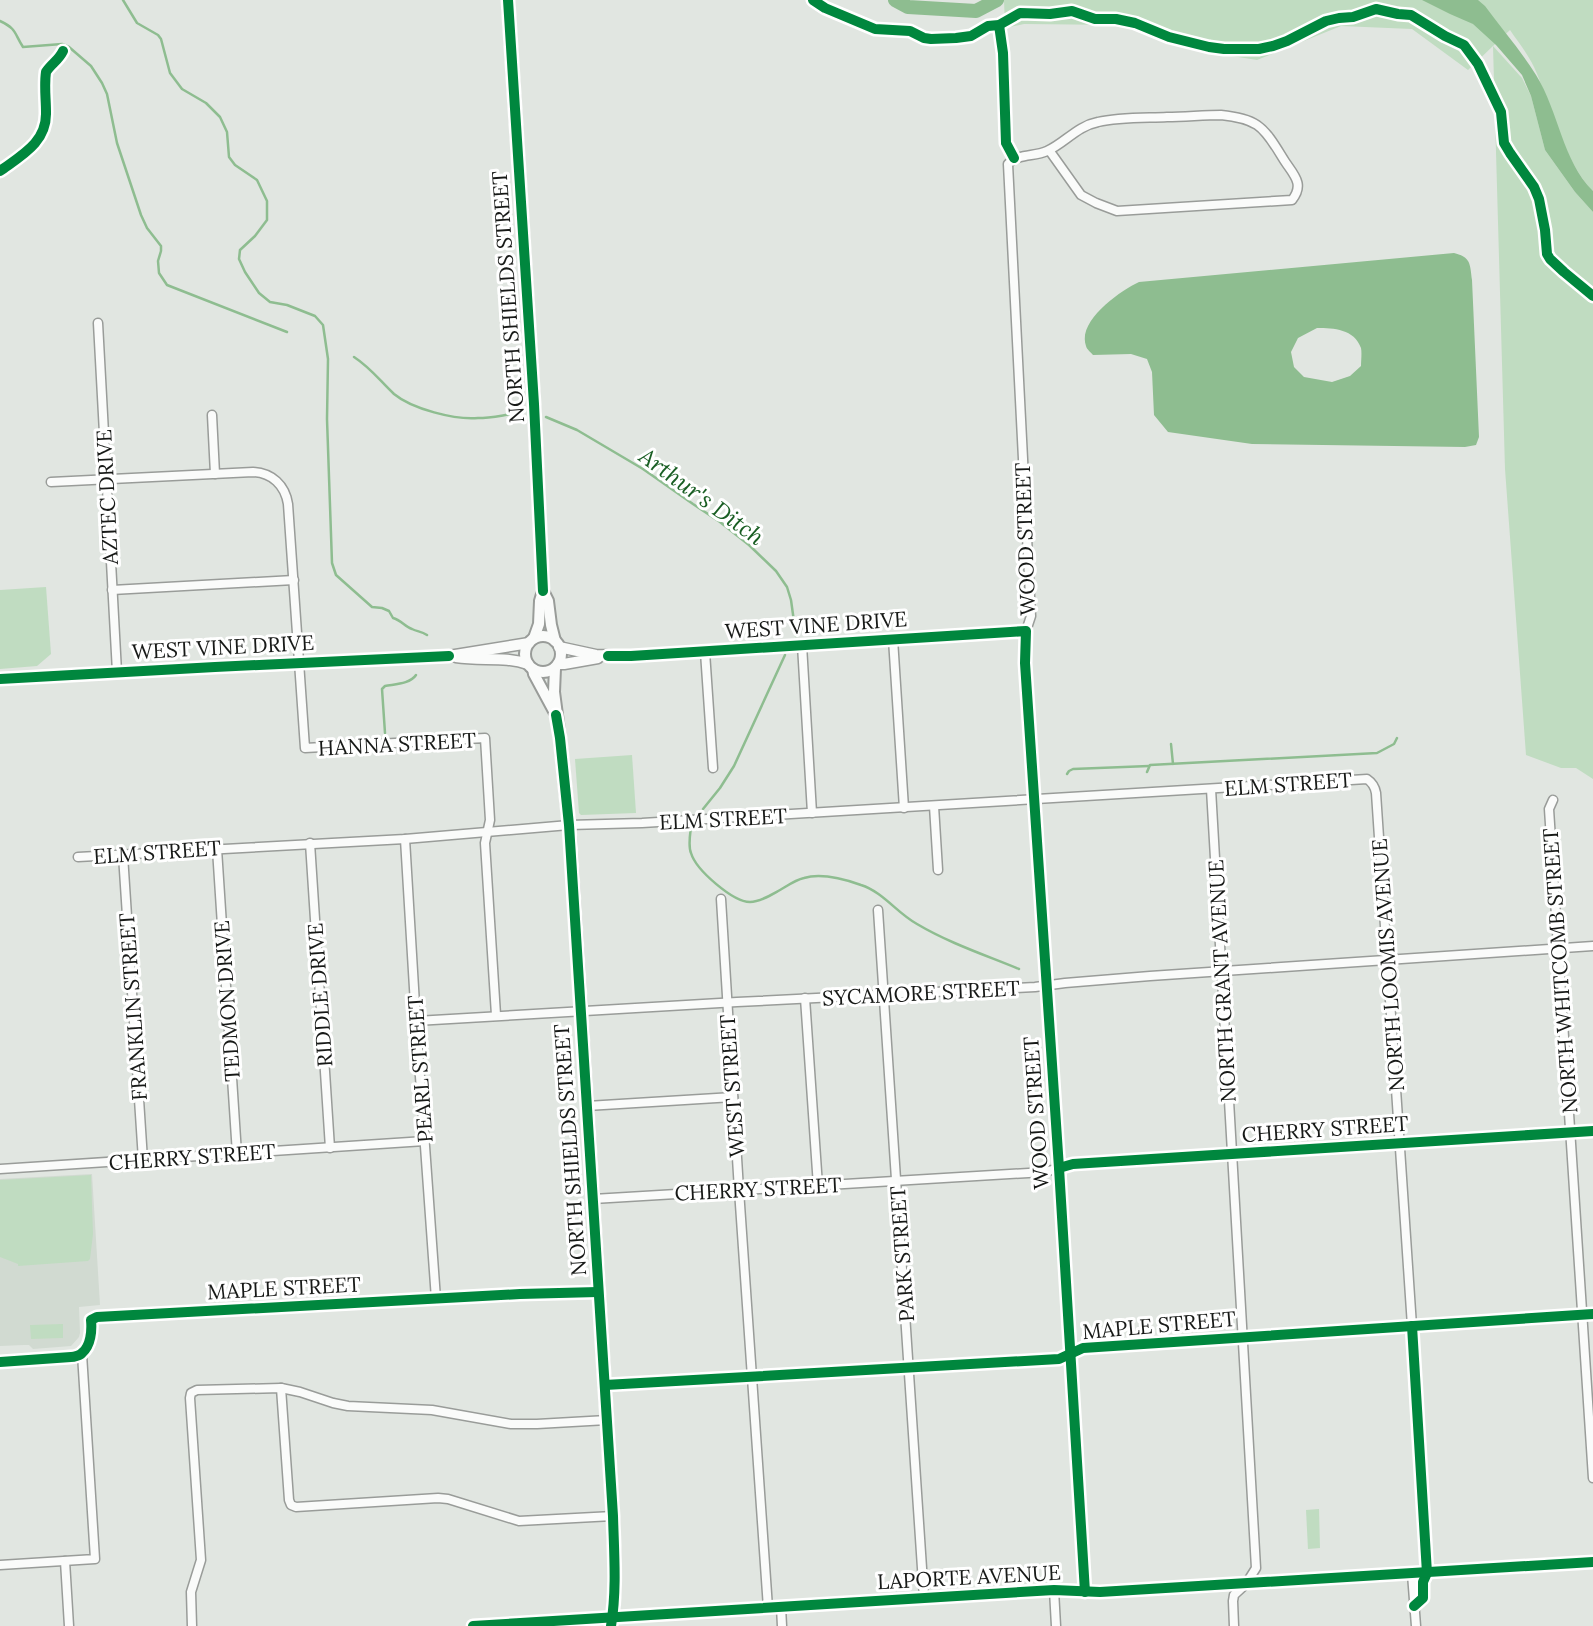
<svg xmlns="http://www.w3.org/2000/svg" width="1593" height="1626" font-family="Lora,serif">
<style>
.built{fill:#d1dad1}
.green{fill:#c0dcc1}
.water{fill:#8ebd90;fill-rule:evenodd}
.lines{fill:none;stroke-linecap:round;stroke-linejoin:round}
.stream{stroke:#8ebd90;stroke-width:2.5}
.river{stroke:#8ebd90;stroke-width:14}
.minor-casing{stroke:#999c99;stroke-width:11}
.tertiary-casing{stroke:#999c99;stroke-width:13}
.secondary-casing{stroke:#999c99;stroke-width:14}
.minor{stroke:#fafbfa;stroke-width:8}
.tertiary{stroke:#fafbfa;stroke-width:10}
.secondary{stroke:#fafbfa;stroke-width:10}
.cycleway-casing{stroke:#fff;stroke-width:15}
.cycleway{stroke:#00873e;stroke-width:10}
.labels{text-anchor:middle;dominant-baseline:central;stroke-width:6;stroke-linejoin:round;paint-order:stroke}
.street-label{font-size:21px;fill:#171917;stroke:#fff}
.water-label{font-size:23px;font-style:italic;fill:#195e23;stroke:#fff}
</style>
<rect width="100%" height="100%" fill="#e1e6e1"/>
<!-- built -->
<path class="built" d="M 92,1174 L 100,1305 L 79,1307 L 80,1333 L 79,1337 L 71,1346 L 33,1349 L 29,1345 L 24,1345 L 0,1346 L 0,1179 Z"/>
<!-- green -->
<g class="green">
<path d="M 1004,0 L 1593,0 L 1593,191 C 1564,162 1551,105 1534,67 C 1528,54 1518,42 1510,30 L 1493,46 L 1522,78 L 1531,96 L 1545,150 L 1575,192 L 1593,212 L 1593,779 L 1576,768 L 1561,768 L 1526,755 L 1505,469 L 1493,46 L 1468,70 L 1412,29 L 1341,26 L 1257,60 L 1188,49 L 1120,25 L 1024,24 L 1005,28 Z"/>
<path d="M 46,587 L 51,654 L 37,666 L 0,669 L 0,590 Z"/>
<path d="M 632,755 L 636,813 L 581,815 L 579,813 L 575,759 Z"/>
<path d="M 91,1175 L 93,1234 L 90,1259 L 88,1261 L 18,1266 L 18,1264 L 0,1257 L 0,1180 Z"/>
<path d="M 63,1324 L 63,1338 L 31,1339 L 30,1325 Z"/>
<path d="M 1319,1509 L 1320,1548 L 1308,1549 L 1306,1510 Z"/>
</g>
<!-- water -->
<g class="water">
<path d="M 1422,0 L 1478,0 L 1485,6 C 1502,29 1521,51 1536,75 C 1559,112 1562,160 1593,191 L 1593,212 L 1575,192 L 1545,150 L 1531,96 L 1522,75 L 1496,45 L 1473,24 L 1450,14 Z"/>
<path d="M 1454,253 C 1471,257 1470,264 1472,280 L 1479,437 L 1476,445 L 1465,447 L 1252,444 L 1168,432 L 1154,415 L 1152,372 L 1147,359 L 1131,354 L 1093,355 C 1091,352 1087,350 1086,346 C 1077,321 1120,291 1139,282 ZM 1317,328 C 1334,328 1354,329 1361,348 C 1362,353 1361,361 1361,366 L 1350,376 L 1332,382 L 1304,377 L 1294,367 L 1291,352 L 1298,338 Z"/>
</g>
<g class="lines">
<!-- stream -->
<g class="stream">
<path d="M 123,0 L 137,23 L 158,35 L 161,39 L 170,73 L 182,89 L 206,103 L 220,117 L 227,132 L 229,157 L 235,165 L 257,180 L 267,201 L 267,220 L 255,236 L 240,250 L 239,259 L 245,272 L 259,293 L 270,302 L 287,305 L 315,316 L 323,325 L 328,359 L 327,419 L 332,563 L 336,575 L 372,607 L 382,608 L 389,611 L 393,618 C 401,620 405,627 412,629 C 418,632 421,631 427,635"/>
<path d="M 0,21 C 17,29 14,33 23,47 L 62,44 L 69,47 L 91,66 L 102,83 L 107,94 L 117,143 L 141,215 L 147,228 L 161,246 L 161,251 L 158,261 L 159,273 L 167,285 L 287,332"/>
<path d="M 354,357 C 371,368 380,381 394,394 C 412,409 455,420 478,418 C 493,418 507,414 522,413"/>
<path d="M 546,417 L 577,430 L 643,469 L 693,504 L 720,522 L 749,545 L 776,571 L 787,587 L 791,600 L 796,636"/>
<path d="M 385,733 L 382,689 L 385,686 C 395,684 410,684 416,675"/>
<path d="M 1171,744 L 1173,764"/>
<path d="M 1147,772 L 1150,765 L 1377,753 L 1394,744 L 1397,738"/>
<path d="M 1067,774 L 1069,771 L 1073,769 L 1149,766"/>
<path d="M 703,809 L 720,788 L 734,766 L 785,655"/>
<path d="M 691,827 C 690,835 688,846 691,853 C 696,870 733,902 750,902 C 760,902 771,895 780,890 C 787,886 795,880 804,878 C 821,873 844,879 861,885 C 883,892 897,913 917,924 C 949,943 985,955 1019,969"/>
</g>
<!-- river -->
<path class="river" d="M 895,0 L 908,7 L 976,11 L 997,0"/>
<!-- minor casing -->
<g class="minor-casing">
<g id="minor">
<path d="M 98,323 L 117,672"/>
<path d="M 212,415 L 215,474"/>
<path d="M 51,482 L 253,472 C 272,473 285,485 288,504 L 305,748 L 485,738 L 490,820 L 485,843 L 496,1015"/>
<path d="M 112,590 L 294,580"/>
<path d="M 893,639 L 904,808"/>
<path d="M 802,645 L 812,813"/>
<path d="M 705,652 L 713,768"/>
<path d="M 1211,789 L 1256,1568 L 1246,1584 L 1234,1595 L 1233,1601 L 1234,1626"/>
<path d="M 1553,800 L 1549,809 L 1593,1478"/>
<path d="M 934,806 L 938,870"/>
<path d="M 405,839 L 416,1021 L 436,1299"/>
<path d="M 310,843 L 330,1148"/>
<path d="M 217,849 L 237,1154"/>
<path d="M 123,855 L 143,1160"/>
<path d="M 78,857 L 405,839 L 569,825 L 642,823 L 1367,779 C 1373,783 1375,787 1376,793 L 1412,1326 L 1427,1573"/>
<path d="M 721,899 L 739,1190 L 768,1608"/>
<path d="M 878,910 L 924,1598"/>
<path d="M 805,998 L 818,1186"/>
<path d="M 416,1021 L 737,1002 L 1035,987 L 1065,983 L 1150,976 L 1593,946"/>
<path d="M 587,1106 L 733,1097"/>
<path d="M 0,1169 L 425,1141"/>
<path d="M 593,1199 L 1045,1172 L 1059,1168 L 1025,663 L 1026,631 L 1031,616 L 1008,164 C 1019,153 1034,157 1047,151 C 1065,143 1077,126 1098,122 C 1119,117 1146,118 1167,117 C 1185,117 1203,115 1221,115 C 1231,116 1248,119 1257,125 C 1269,133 1278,151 1286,163 C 1295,176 1304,185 1292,200 L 1117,211 L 1096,203 L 1081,195 L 1049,150"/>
<path d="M 0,1362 L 71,1357 C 74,1357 81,1355 82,1353 C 91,1346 92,1330 91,1320 L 97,1317 L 520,1294 L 598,1292"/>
<path d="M 605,1385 L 1059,1359 L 1083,1348 L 1593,1314"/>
<path d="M 281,1388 L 289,1500 L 291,1505 L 296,1507 L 438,1498 L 448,1499 L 519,1521 L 613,1516"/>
<path d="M 65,1561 L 69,1626"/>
<path d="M 0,1565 L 95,1559 L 82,1354"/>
<path d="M 1412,1574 L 1416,1626"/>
<path d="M 1054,1590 L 1056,1626"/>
<path d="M 781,1607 L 782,1626"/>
<path d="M 192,1626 L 191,1592 L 201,1560 L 190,1398 L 191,1393 L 197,1390 L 281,1388 L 300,1392 L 333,1403 L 348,1406 L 432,1410 L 511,1424 L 537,1424 L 607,1420"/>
</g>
</g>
<!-- tertiary casing -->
<g class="tertiary-casing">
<g id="tertiary">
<path d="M 559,647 L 596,655 L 631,656 L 1026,631"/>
<path d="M 456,657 C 481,661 505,656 528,664"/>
<path d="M 558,664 L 564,664 L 598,658"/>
<path d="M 0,679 L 215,667 L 449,656 L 529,643"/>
<path d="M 1085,1592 L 1059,1168 L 1073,1164 L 1593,1131"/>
<path d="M 473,1626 L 1054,1590 L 1100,1592 L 1593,1562"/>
</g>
</g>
<!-- secondary casing -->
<g class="secondary-casing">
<g id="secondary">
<path d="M 508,0 L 534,404 L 543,591 L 540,601 L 539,624 L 534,638"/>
<path d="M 543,591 L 548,601 L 551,625 L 555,641"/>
<circle cx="543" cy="654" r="18"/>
<path d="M 555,668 L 554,692 L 560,738 L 570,835 L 613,1516 C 614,1553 617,1589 611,1626"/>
<path d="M 533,669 L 534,674 L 555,713"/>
</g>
</g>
<!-- minor -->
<use href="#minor" class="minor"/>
<!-- tertiary -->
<use href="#tertiary" class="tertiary"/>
<!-- secondary -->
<use href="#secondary" class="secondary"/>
<!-- cycleway casing -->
<g class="cycleway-casing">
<g id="cycleway">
<path d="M 508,0 L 534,404 L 543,591"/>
<path d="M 813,0 L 825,8 L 875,29 L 910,31 L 924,38 L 931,39 L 956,38 L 971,36 L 988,26 L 999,25 L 1020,13 L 1050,14 L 1072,11 L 1095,19 L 1116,19 L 1135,23 L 1169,37 L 1209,47 L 1224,49 L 1259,49 L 1273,46 L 1287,41 L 1326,21 L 1339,18 L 1353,17 L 1376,9 L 1398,14 L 1411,15 L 1445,36 L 1464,45 L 1478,64 L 1501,112 L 1504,143 L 1510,153 L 1534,187 L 1539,199 L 1545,230 L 1547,254 L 1550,259 L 1564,272 L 1593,296"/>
<path d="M 999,25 L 1003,53 L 1006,143 L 1014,158"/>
<path d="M 0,171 C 22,155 47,142 46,112 C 46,99 44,85 46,72 C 51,64 59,60 63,51"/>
<path d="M 608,656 L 631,656 L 1026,631 L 1025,663 L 1059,1168 L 1085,1592"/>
<path d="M 0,679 L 215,667 L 449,656"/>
<path d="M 556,715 L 560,738 L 569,825 L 613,1516 C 614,1553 617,1589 611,1626"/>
<path d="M 1059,1168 L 1073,1164 L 1593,1131"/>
<path d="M 1412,1326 L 1427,1573 L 1423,1582 L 1423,1598 L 1414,1606"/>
<path d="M 0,1362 L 71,1357 C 74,1357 81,1355 82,1353 C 91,1346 92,1330 91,1320 L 97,1317 L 520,1294 L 598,1292"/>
<path d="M 605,1385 L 1059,1359 L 1083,1348 L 1593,1314"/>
<path d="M 473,1626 L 1054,1590 L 1100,1592 L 1593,1562"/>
</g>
</g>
<!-- cycleway -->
<use href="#cycleway" class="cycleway"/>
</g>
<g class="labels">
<!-- street labels -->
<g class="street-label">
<text transform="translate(508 297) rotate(-94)">NORTH SHIELDS STREET</text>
<text transform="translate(107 497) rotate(-93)">AZTEC DRIVE</text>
<text transform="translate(1025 539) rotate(-92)">WOOD STREET</text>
<text transform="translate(816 625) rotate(-4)">WEST VINE DRIVE</text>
<text transform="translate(223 647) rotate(-3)">WEST VINE DRIVE</text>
<text transform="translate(397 744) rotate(-3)">HANNA STREET</text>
<text transform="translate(1288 784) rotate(-4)">ELM STREET</text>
<text transform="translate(723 819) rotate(-3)">ELM STREET</text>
<text transform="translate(157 852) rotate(-4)">ELM STREET</text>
<text transform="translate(1388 965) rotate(-94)">NORTH LOOMIS AVENUE</text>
<text transform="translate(1560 971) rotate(-94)">NORTH WHITCOMB STREET</text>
<text transform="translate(1222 981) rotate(-93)">NORTH GRANT AVENUE</text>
<text transform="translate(921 993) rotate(-3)">SYCAMORE STREET</text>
<text transform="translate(320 995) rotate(-94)">RIDDLE DRIVE</text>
<text transform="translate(227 1001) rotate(-94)">TEDMON DRIVE</text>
<text transform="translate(133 1007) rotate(-94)">FRANKLIN STREET</text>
<text transform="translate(420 1069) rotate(-94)">PEARL STREET</text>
<text transform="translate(732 1086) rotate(-94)">WEST STREET</text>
<text transform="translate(1036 1113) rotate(-94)">WOOD STREET</text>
<text transform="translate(1325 1129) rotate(-4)">CHERRY STREET</text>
<text transform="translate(570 1150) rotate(-94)">NORTH SHIELDS STREET</text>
<text transform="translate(192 1157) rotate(-4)">CHERRY STREET</text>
<text transform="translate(758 1189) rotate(-3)">CHERRY STREET</text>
<text transform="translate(902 1254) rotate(-94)">PARK STREET</text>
<text transform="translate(284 1288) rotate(-3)">MAPLE STREET</text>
<text transform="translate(1159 1325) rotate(-5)">MAPLE STREET</text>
<text transform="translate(969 1577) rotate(-3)">LAPORTE AVENUE</text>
</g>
<!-- water labels -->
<g class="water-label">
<text transform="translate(702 496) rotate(36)">Arthur's Ditch</text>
</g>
</g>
</svg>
